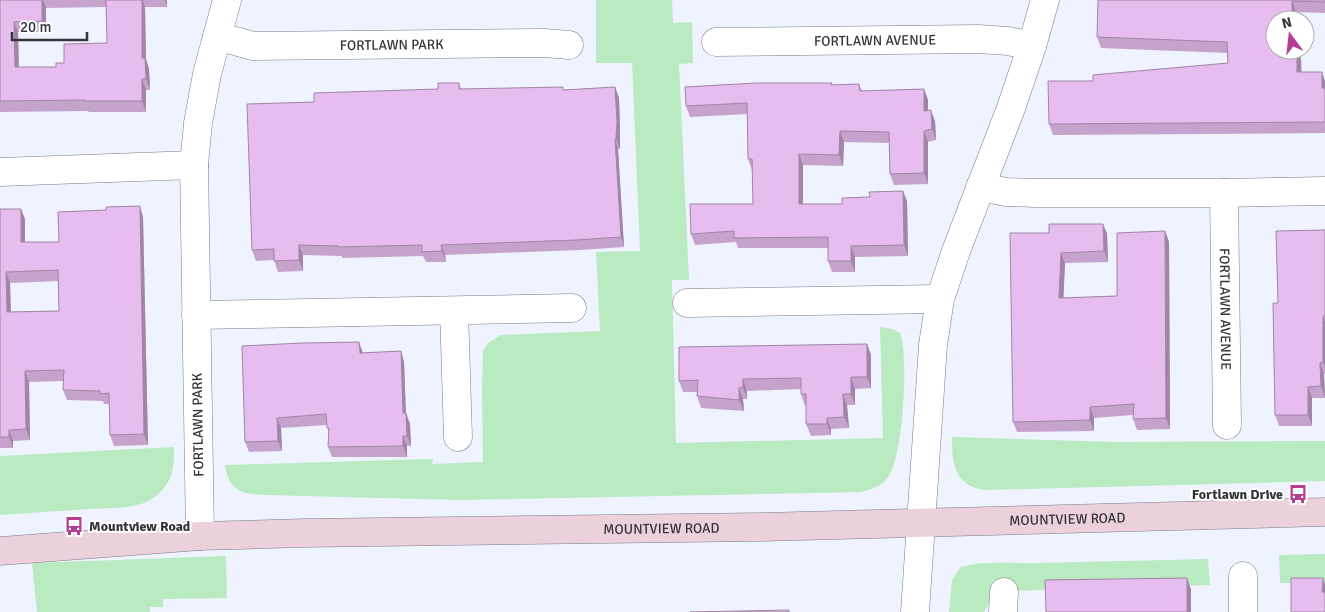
<svg xmlns="http://www.w3.org/2000/svg" width="1325" height="612" font-family="Signika,sans-serif">
<style>
.grass{fill:#baeabf}
.lines{fill:none;stroke-linecap:round;stroke-linejoin:round}
.street-casing{stroke:#787c87;stroke-width:29}
.secondary-casing{stroke:#787c87;stroke-width:29}
.street{stroke:#fff;stroke-width:28}
.secondary{stroke:#ecd0dc;stroke-width:28}
.wall{fill:#c6a3cd;fill-rule:evenodd}
.shaded-wall{fill:#a184a7}
.building{fill:#e6bdee;stroke:#a184a7;fill-rule:evenodd}
.labels{text-anchor:middle;dominant-baseline:central;stroke-width:4;stroke-linejoin:round;paint-order:stroke}
.street-label{font-size:14px;fill:#333539;stroke:#fff}
.poi-label{font-size:14px;font-weight:bold;fill:#333539;stroke:#fff;text-anchor:end}
</style>
<rect width="100%" height="100%" fill="#eef3ff"/>
<!-- grass -->
<g class="grass">
<path d="M 596,0 L 672,0 L 673,23 L 692,22 L 693,63 L 679,64 L 689,280 L 672,280 L 676,443 L 883,438 L 880,327 C 888,328 894,329 900,333 C 909,357 903,453 889,476 C 882,487 872,489 860,492 L 461,500 L 265,495 C 240,494 229,491 225,465 L 430,459 L 433,459 L 432,464 L 483,462 L 482,389 L 483,351 L 488,343 L 501,335 L 600,331 L 596,252 L 640,251 L 632,63 L 596,63 Z"/>
<path d="M 952,437 L 1116,442 L 1325,441 L 1325,481 L 984,490 C 954,485 952,463 952,437 Z"/>
<path d="M 174,447 C 174,471 172,486 150,500 C 136,509 106,508 89,509 C 59,511 30,513 0,515 L 0,456 Z"/>
<path d="M 1325,554 L 1325,582 L 1280,583 L 1279,555 Z"/>
<path d="M 226,556 L 227,598 L 163,599 L 163,607 L 150,607 L 150,612 L 37,612 L 32,563 Z"/>
<path d="M 1208,559 L 1210,585 L 1005,591 L 994,595 L 984,612 L 949,612 L 952,580 L 961,567 C 986,560 1012,564 1038,563 C 1094,562 1151,560 1208,559 Z"/>
</g>
<g class="lines">
<!-- street casing -->
<g class="street-casing">
<g id="street">
<path id="s1" d="M 217,36 L 253,46 L 544,43 L 569,45"/>
<path id="s2" d="M 716,42 L 978,39 L 1008,41 L 1032,46"/>
<path d="M 0,172 L 194,165"/>
<path d="M 980,187 L 1006,192 L 1035,193 L 1224,193 L 1325,191"/>
<path id="s3" d="M 1224,193 L 1227,425"/>
<path d="M 687,303 L 940,299"/>
<path d="M 454,311 L 458,437"/>
<path d="M 196,315 L 572,308"/>
<path d="M 200,536 L 194,165 L 198,123 L 207,74 L 227,0"/>
<path d="M 1243,576 L 1243,612"/>
<path d="M 915,612 L 933,345 L 940,299 L 956,251 L 1011,108 L 1032,46 L 1045,0"/>
<path d="M 1003,612 L 1004,592"/>
</g>
</g>
<!-- secondary casing -->
<g class="secondary-casing">
<g id="secondary">
<path id="s4" d="M 0,551 L 200,536 L 305,533 L 761,527 L 1325,512"/>
</g>
</g>
<!-- street -->
<use href="#street" class="street"/>
<!-- secondary -->
<use href="#secondary" class="secondary"/>
</g>
<!-- wall -->
<g class="wall">
<path d="M 0,0 L 167,0 L 167,7 L 145,7 L 146,59 L 149,69 L 150,90 L 146,90 L 146,112 L 89,112 L 88,111 L 0,112 ZM 106,7 L 107,43 L 56,67 L 19,67 L 18,32 L 46,32 L 46,8 Z"/>
<path d="M 1098,0 L 1325,0 L 1325,13 L 1296,12 L 1296,20 L 1275,20 L 1301,59 L 1301,72 L 1325,81 L 1325,133 L 1053,135 L 1049,124 L 1228,63 L 1227,53 L 1101,48 L 1097,37 Z"/>
<path d="M 459,83 L 461,89 L 564,90 L 615,87 L 619,98 L 620,131 L 620,149 L 618,149 L 624,247 L 580,250 L 445,255 L 446,262 L 426,262 L 423,256 L 342,258 L 342,256 L 303,255 L 303,271 L 278,272 L 274,260 L 256,261 L 252,250 L 314,102 L 438,89 Z"/>
<path d="M 859,84 L 862,91 L 924,89 L 928,100 L 928,111 L 935,121 L 936,140 L 928,142 L 928,184 L 894,185 L 890,174 L 889,143 L 844,142 L 843,166 L 803,165 L 803,204 L 842,204 L 907,201 L 908,256 L 855,257 L 855,272 L 832,272 L 828,261 L 828,248 L 738,248 L 736,242 L 695,245 L 691,234 L 753,204 L 752,170 L 748,159 L 748,114 L 690,117 L 686,106 L 832,85 Z"/>
<path d="M 0,209 L 25,219 L 25,242 L 59,242 L 143,217 L 148,445 L 114,446 L 110,435 L 110,404 L 104,404 L 103,401 L 67,400 L 63,390 L 63,381 L 29,382 L 30,440 L 13,441 L 13,448 L 0,448 ZM 58,281 L 59,311 L 11,312 L 10,283 Z"/>
<path d="M 1103,224 L 1107,234 L 1108,262 L 1065,263 L 1063,298 L 1117,296 L 1165,231 L 1169,242 L 1170,429 L 1137,430 L 1133,419 L 1133,415 L 1094,418 L 1094,431 L 1017,432 L 1013,422 L 1049,233 Z"/>
<path d="M 1325,230 L 1325,374 L 1324,374 L 1325,398 L 1312,398 L 1312,426 L 1279,426 L 1275,415 L 1278,303 Z"/>
<path d="M 867,344 L 871,355 L 871,388 L 855,389 L 855,405 L 847,405 L 849,428 L 831,429 L 831,435 L 811,436 L 806,424 L 806,406 L 805,406 L 801,394 L 801,389 L 747,391 L 747,399 L 743,399 L 744,411 L 701,408 L 697,396 L 697,392 L 683,392 L 679,381 Z"/>
<path d="M 401,351 L 404,362 L 406,413 L 410,424 L 411,446 L 407,446 L 407,457 L 332,457 L 328,447 L 329,433 L 327,425 L 281,428 L 282,451 L 249,452 L 245,442 L 363,353 Z"/>
</g>
<!-- shaded-wall -->
<g class="shaded-wall">
<path d="M 42,0 L 43,0 L 46,8 L 46,32 L 42,21 Z"/>
<path d="M 142,0 L 143,0 L 145,7 L 146,59 L 149,69 L 150,90 L 146,79 L 142,58 Z"/>
<path d="M 165,0 L 167,0 L 167,7 Z"/>
<path d="M 1292,1 L 1296,12 L 1296,20 L 1292,20 Z"/>
<path d="M 14,22 L 18,32 L 19,78 L 15,67 Z"/>
<path d="M 1297,50 L 1301,59 L 1302,84 L 1297,72 Z"/>
<path d="M 1322,72 L 1325,81 L 1325,96 L 1322,88 Z"/>
<path d="M 142,79 L 146,90 L 146,112 L 142,101 Z"/>
<path d="M 615,87 L 619,98 L 620,131 L 620,149 L 616,139 Z"/>
<path d="M 924,89 L 928,100 L 928,122 L 924,111 Z"/>
<path d="M 931,110 L 935,121 L 936,140 L 932,129 Z"/>
<path d="M 840,131 L 844,142 L 843,166 L 839,155 Z"/>
<path d="M 924,131 L 928,142 L 928,184 L 924,173 Z"/>
<path d="M 615,139 L 618,149 L 624,247 L 621,237 Z"/>
<path d="M 799,154 L 803,165 L 803,214 L 799,204 Z"/>
<path d="M 903,191 L 907,201 L 908,256 L 904,245 Z"/>
<path d="M 140,206 L 143,217 L 148,445 L 144,434 Z"/>
<path d="M 21,209 L 25,219 L 25,253 L 21,242 Z"/>
<path d="M 1103,224 L 1107,234 L 1108,262 L 1104,251 Z"/>
<path d="M 1165,231 L 1169,242 L 1170,429 L 1166,418 Z"/>
<path d="M 299,245 L 303,255 L 303,271 L 299,260 Z"/>
<path d="M 441,245 L 445,255 L 446,262 L 442,251 Z"/>
<path d="M 851,246 L 855,257 L 855,272 L 851,261 Z"/>
<path d="M 1061,253 L 1065,263 L 1063,309 L 1059,298 Z"/>
<path d="M 6,272 L 10,283 L 11,323 L 7,312 Z"/>
<path d="M 1323,316 L 1325,322 L 1325,367 L 1323,362 Z"/>
<path d="M 359,342 L 363,353 L 360,353 Z"/>
<path d="M 867,344 L 871,355 L 871,388 L 867,377 Z"/>
<path d="M 401,351 L 404,362 L 406,419 L 406,413 L 410,424 L 411,446 L 407,436 L 403,413 Z"/>
<path d="M 1320,363 L 1324,374 L 1325,398 L 1321,386 Z"/>
<path d="M 25,371 L 29,382 L 30,440 L 26,429 Z"/>
<path d="M 851,377 L 855,389 L 855,405 L 851,394 Z"/>
<path d="M 743,379 L 747,391 L 747,399 L 743,387 Z"/>
<path d="M 1308,387 L 1312,398 L 1312,426 L 1308,415 Z"/>
<path d="M 739,388 L 743,399 L 744,411 L 739,400 Z"/>
<path d="M 843,394 L 847,405 L 849,428 L 844,417 Z"/>
<path d="M 1090,407 L 1094,418 L 1094,431 L 1090,420 Z"/>
<path d="M 277,418 L 281,428 L 282,451 L 278,441 Z"/>
<path d="M 827,418 L 831,429 L 831,435 L 827,424 Z"/>
<path d="M 9,430 L 13,441 L 13,448 L 9,437 Z"/>
<path d="M 403,436 L 407,446 L 407,457 L 403,446 Z"/>
<path d="M 1187,578 L 1191,589 L 1191,612 L 1187,612 Z"/>
<path d="M 1323,578 L 1325,584 L 1325,599 L 1322,592 Z"/>
</g>
<!-- building -->
<g class="building">
<path d="M 0,0 L 42,0 L 42,21 L 14,22 L 15,67 L 56,67 L 56,63 L 64,63 L 64,44 L 107,43 L 106,0 L 142,0 L 142,58 L 145,58 L 146,79 L 142,79 L 142,101 L 85,101 L 85,100 L 0,101 Z"/>
<path d="M 1098,0 L 1325,0 L 1325,2 L 1292,1 L 1292,20 L 1275,20 L 1275,50 L 1297,50 L 1297,72 L 1322,72 L 1322,88 L 1325,88 L 1325,122 L 1049,124 L 1048,81 L 1093,81 L 1093,75 L 1228,63 L 1227,42 L 1097,37 Z"/>
<path d="M 438,83 L 459,83 L 459,89 L 563,87 L 563,90 L 615,87 L 617,121 L 616,139 L 615,139 L 621,237 L 576,240 L 441,245 L 442,251 L 422,252 L 422,245 L 338,247 L 338,246 L 299,245 L 299,260 L 274,261 L 274,249 L 252,250 L 247,104 L 314,102 L 314,93 L 438,89 Z"/>
<path d="M 756,83 L 832,83 L 831,85 L 859,84 L 860,91 L 924,89 L 924,111 L 931,110 L 932,129 L 924,131 L 924,173 L 890,174 L 889,132 L 840,131 L 839,155 L 799,154 L 799,204 L 842,204 L 842,198 L 870,197 L 869,192 L 903,191 L 904,245 L 851,246 L 851,261 L 828,261 L 828,237 L 734,238 L 734,231 L 691,234 L 690,204 L 753,204 L 752,159 L 748,159 L 747,103 L 686,106 L 685,87 Z"/>
<path d="M 140,206 L 144,434 L 110,435 L 109,393 L 100,394 L 100,391 L 63,390 L 64,370 L 25,371 L 26,429 L 9,430 L 9,437 L 0,437 L 0,209 L 21,209 L 21,242 L 59,242 L 58,212 L 106,210 L 106,207 ZM 58,270 L 59,311 L 7,312 L 6,272 Z"/>
<path d="M 1049,224 L 1103,224 L 1104,251 L 1061,253 L 1059,298 L 1117,296 L 1117,233 L 1165,231 L 1166,418 L 1133,419 L 1134,404 L 1090,407 L 1090,420 L 1013,422 L 1010,233 L 1049,233 Z"/>
<path d="M 1325,230 L 1325,316 L 1323,316 L 1323,362 L 1320,363 L 1321,386 L 1308,387 L 1308,415 L 1275,415 L 1273,303 L 1278,303 L 1276,231 Z"/>
<path d="M 359,342 L 360,353 L 401,351 L 403,413 L 406,413 L 407,436 L 403,436 L 403,446 L 328,447 L 329,428 L 327,428 L 326,414 L 277,418 L 278,441 L 245,442 L 242,346 L 302,343 Z"/>
<path d="M 867,344 L 867,377 L 851,377 L 851,394 L 843,394 L 844,417 L 827,418 L 827,424 L 806,424 L 806,394 L 801,394 L 801,378 L 743,379 L 743,387 L 739,388 L 739,400 L 697,396 L 698,380 L 679,381 L 679,347 Z"/>
<path d="M 1187,578 L 1187,612 L 1046,612 L 1045,580 Z"/>
<path d="M 1291,578 L 1323,578 L 1322,592 L 1325,592 L 1325,612 L 1291,612 Z"/>
<path d="M 789,610 L 789,612 L 690,612 Z"/>
</g>
<!-- icons -->
<defs>
<g id="bus-bare" transform="scale(1.5)"><path d="M-5-6H5V4H4V6H2V4H-2V6H-4V4H-5ZM-3.5-4V0h7V-4ZM-3.5 1.2v1.5H-2V1.2ZM2 1.2v1.5H3.5V1.2Z" fill="#b53d92" stroke="#fff" stroke-width="2.5" paint-order="stroke"/></g>
</defs>
<g fill-rule="evenodd">
<use href="#bus-bare" x="1298" y="494"/>
<use href="#bus-bare" x="74" y="526"/>
</g>
<g class="labels">
<!-- street labels -->
<g class="street-label">
<text stroke="none"><textPath href="#s2" startOffset="159">FORTLAWN AVENUE</textPath></text>
<text stroke="none"><textPath href="#s1" startOffset="176">FORTLAWN PARK</textPath></text>
<text stroke="none"><textPath href="#s3" startOffset="116">FORTLAWN AVENUE</textPath></text>
<text transform="translate(198 425) rotate(-91)">FORTLAWN PARK</text>
<text stroke="none"><textPath href="#s4" startOffset="1068">MOUNTVIEW ROAD</textPath></text>
<text stroke="none"><textPath href="#s4" startOffset="662">MOUNTVIEW ROAD</textPath></text>
</g>
<!-- poi labels -->
<g class="poi-label">
<text x="1283" y="494">Fortlawn Drive</text>
<text x="89" y="526" text-anchor="start">Mountview Road</text>
</g>
</g>
<!-- north arrow -->
<g transform="translate(1290 35) rotate(345)"><circle r="24" fill="#ffffff" stroke="#adaeb0"/>
<path d="M0-4L9 19L0 12L-9 19Z" fill="#b53d92"/>
<text y="-8" font-size="14" font-weight="bold" text-anchor="middle" fill="#333539">N</text>
</g>
<!-- scale -->
<path d="M12 32v8h75v-8" fill="none" stroke="#333539" stroke-width="2.5"/>
<text x="20" y="32" font-size="15" fill="#333539" stroke="#ffffff" stroke-width="4" paint-order="stroke">20 m</text>
</svg>
